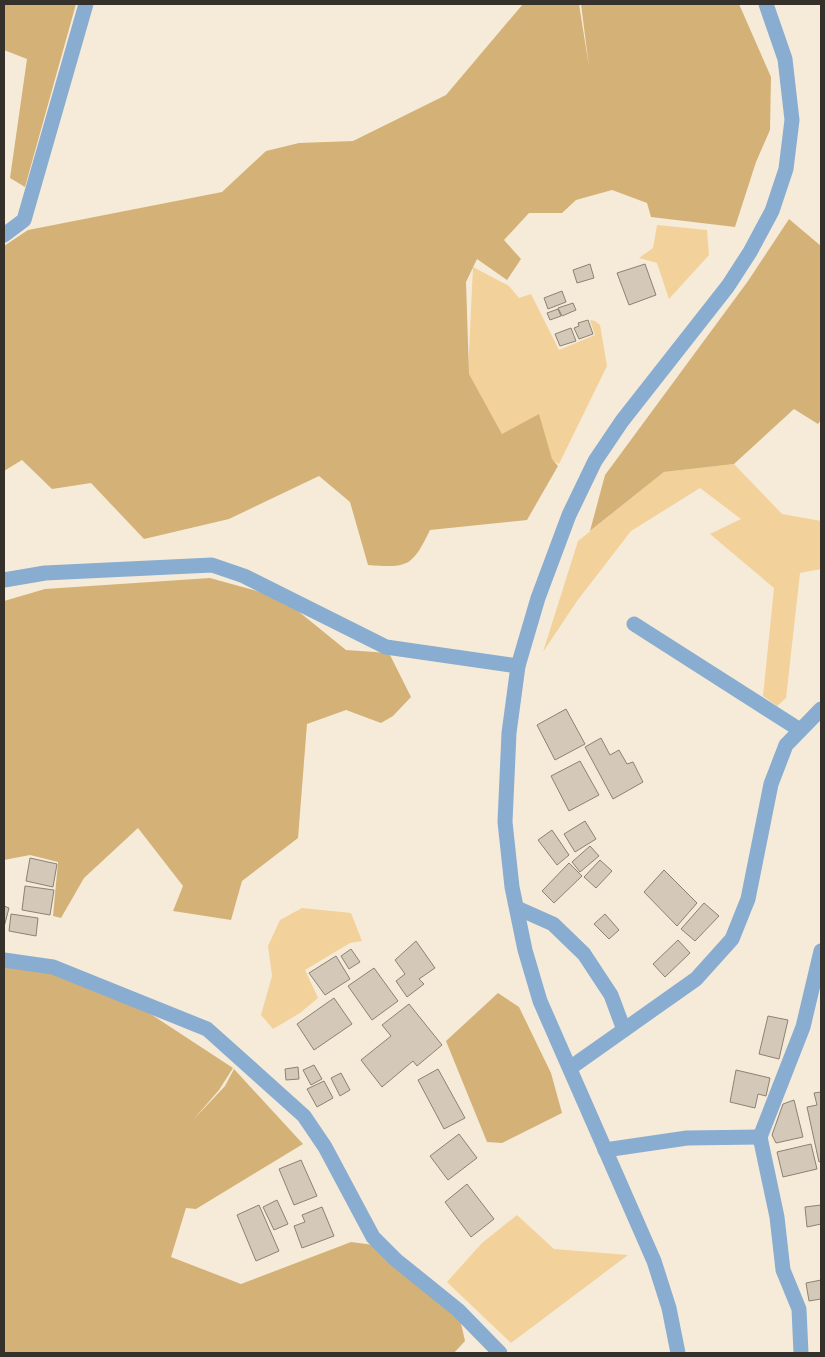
<svg xmlns="http://www.w3.org/2000/svg" width="825" height="1357" font-family="'Public Sans',sans-serif">
<style>
.green{fill:#f2d19b}
.forest{fill:#d4b277}
.building{fill:#d4c9b8;stroke:#8b8271}
.lines{fill:none;stroke-linecap:round;stroke-linejoin:round}
.minor{stroke:#89acd1;stroke-width:15}
</style>
<rect width="100%" height="100%" fill="#f6ebd9"/>
<!-- green -->
<g class="green">
<path d="M 657,225 L 707,230 L 709,255 L 669,299 L 657,263 L 639,258 L 653,248 Z"/>
<path d="M 473,267 L 509,286 L 519,298 L 531,294 L 559,350 L 595,335 L 590,320 L 595,321 L 600,325 L 607,366 L 559,464 L 502,434 L 468,373 Z"/>
<path d="M 734,464 L 782,514 L 821,521 L 821,569 L 800,573 L 786,698 L 777,706 L 763,696 L 774,588 L 710,534 L 741,519 L 700,488 L 631,531 L 577,601 L 543,652 L 578,541 L 664,472 Z"/>
<path d="M 302,908 L 351,913 L 362,941 L 350,943 L 305,970 L 318,998 L 300,1013 L 273,1029 L 261,1015 L 272,976 L 268,946 L 280,920 Z"/>
<path d="M 517,1215 L 554,1249 L 628,1255 L 511,1343 L 447,1282 L 482,1243 Z"/>
</g>
<!-- forest -->
<g class="forest">
<path d="M 4,4 L 76,4 L 25,187 L 10,178 L 27,59 L 4,50 Z"/>
<path d="M 523,4 L 579,4 L 589,67 L 581,4 L 739,4 L 771,77 L 770,130 L 756,162 L 735,227 L 651,217 L 647,203 L 612,190 L 576,200 L 562,213 L 529,213 L 504,240 L 521,259 L 507,280 L 477,259 L 466,282 L 469,374 L 502,434 L 539,414 L 552,459 L 558,466 L 527,520 L 430,530 C 412,567 408,568 368,565 L 350,502 L 319,476 L 229,519 L 144,539 L 91,483 L 52,489 L 22,460 L 4,471 L 4,246 L 28,230 L 222,192 L 266,151 L 299,143 L 353,141 L 446,95 Z"/>
<path d="M 789,219 L 821,246 L 821,420 L 818,424 L 794,409 L 734,464 L 664,472 L 590,531 L 605,475 L 748,281 Z"/>
<path d="M 210,578 L 282,598 L 346,650 L 389,653 L 411,697 L 393,716 L 381,723 L 346,710 L 307,724 L 298,838 L 242,881 L 231,920 L 173,911 L 183,886 L 138,828 L 84,878 L 61,918 L 53,916 L 58,862 L 30,855 L 4,860 L 4,601 L 45,589 Z"/>
<path d="M 23,963 L 117,992 L 233,1068 L 219,1090 L 193,1120 L 225,1086 L 234,1069 L 303,1144 L 196,1209 L 186,1208 L 171,1257 L 241,1284 L 351,1242 L 382,1246 L 458,1310 L 465,1341 L 454,1353 L 4,1353 L 4,964 Z"/>
<path d="M 498,993 L 519,1007 L 551,1073 L 562,1113 L 502,1143 L 487,1142 L 446,1041 Z"/>
</g>
<!-- building -->
<g class="building">
<path d="M 590,264 L 594,278 L 577,283 L 573,270 Z"/>
<path d="M 645,264 L 656,295 L 629,305 L 617,273 Z"/>
<path d="M 562,291 L 566,302 L 548,309 L 544,298 Z"/>
<path d="M 573,303 L 576,310 L 562,316 L 558,308 Z"/>
<path d="M 558,309 L 561,316 L 550,320 L 547,313 Z"/>
<path d="M 588,320 L 593,334 L 579,339 L 574,328 L 579,326 L 578,323 Z"/>
<path d="M 571,328 L 576,341 L 560,346 L 555,334 Z"/>
<path d="M 566,709 L 585,744 L 555,760 L 537,725 Z"/>
<path d="M 601,738 L 610,755 L 619,750 L 627,764 L 633,762 L 643,782 L 613,799 L 585,747 Z"/>
<path d="M 580,761 L 599,795 L 569,811 L 551,776 Z"/>
<path d="M 585,821 L 596,839 L 575,852 L 564,834 Z"/>
<path d="M 552,830 L 569,855 L 557,865 L 538,840 Z"/>
<path d="M 590,846 L 599,856 L 580,872 L 572,862 Z"/>
<path d="M 30,858 L 57,864 L 53,887 L 26,881 Z"/>
<path d="M 600,860 L 612,871 L 596,888 L 584,877 Z"/>
<path d="M 569,863 L 582,876 L 554,903 L 542,891 Z"/>
<path d="M 664,870 L 697,903 L 677,926 L 644,892 Z"/>
<path d="M 25,886 L 54,890 L 50,915 L 22,910 Z"/>
<path d="M 704,903 L 719,916 L 695,941 L 681,929 Z"/>
<path d="M 4,906 L 9,908 L 4,927 Z"/>
<path d="M 11,914 L 38,918 L 36,936 L 9,931 Z"/>
<path d="M 605,914 L 619,930 L 609,939 L 594,924 Z"/>
<path d="M 678,940 L 690,953 L 665,977 L 653,964 Z"/>
<path d="M 416,941 L 435,968 L 419,979 L 424,984 L 407,997 L 396,981 L 405,974 L 395,960 Z"/>
<path d="M 351,949 L 360,962 L 349,969 L 341,956 Z"/>
<path d="M 336,956 L 350,979 L 325,995 L 309,973 Z"/>
<path d="M 374,968 L 398,1001 L 372,1020 L 348,986 Z"/>
<path d="M 334,998 L 352,1024 L 314,1050 L 297,1024 Z"/>
<path d="M 409,1004 L 442,1045 L 417,1066 L 413,1061 L 382,1087 L 361,1060 L 391,1036 L 382,1025 Z"/>
<path d="M 768,1016 L 788,1020 L 779,1059 L 759,1054 Z"/>
<path d="M 314,1065 L 322,1079 L 311,1085 L 303,1070 Z"/>
<path d="M 298,1067 L 299,1079 L 286,1080 L 285,1069 Z"/>
<path d="M 438,1069 L 465,1118 L 444,1129 L 418,1080 Z"/>
<path d="M 736,1070 L 770,1078 L 766,1096 L 758,1094 L 755,1108 L 730,1102 Z"/>
<path d="M 341,1073 L 350,1090 L 340,1096 L 331,1078 Z"/>
<path d="M 324,1081 L 333,1098 L 317,1107 L 307,1089 Z"/>
<path d="M 821,1092 L 821,1161 L 819,1162 L 807,1107 L 817,1105 L 814,1093 Z"/>
<path d="M 794,1100 L 803,1137 L 776,1143 L 772,1135 L 783,1104 Z"/>
<path d="M 459,1134 L 477,1158 L 448,1180 L 430,1156 Z"/>
<path d="M 811,1144 L 817,1169 L 783,1177 L 777,1152 Z"/>
<path d="M 301,1160 L 317,1196 L 294,1205 L 279,1169 Z"/>
<path d="M 467,1184 L 494,1219 L 471,1237 L 445,1202 Z"/>
<path d="M 277,1200 L 288,1224 L 274,1230 L 263,1207 Z"/>
<path d="M 259,1205 L 279,1251 L 256,1261 L 237,1215 Z"/>
<path d="M 821,1205 L 821,1224 L 807,1227 L 805,1207 Z"/>
<path d="M 322,1207 L 334,1236 L 302,1248 L 294,1226 L 305,1222 L 302,1215 Z"/>
<path d="M 821,1280 L 821,1299 L 809,1301 L 806,1283 Z"/>
</g>
<g class="lines">
<!-- minor -->
<g class="minor">
<path d="M 4,235 L 24,220 L 86,4"/>
<path d="M 4,580 L 45,573 L 212,565 L 244,576 L 386,647 L 518,666"/>
<path d="M 634,624 L 800,730"/>
<path d="M 517,908 L 553,924 L 584,954 L 611,995 L 624,1030"/>
<path d="M 4,960 L 53,967 L 207,1029 L 304,1116 L 325,1147 L 373,1237 L 396,1260 L 458,1310 L 500,1353"/>
<path d="M 570,1068 L 696,979 L 732,939 L 748,899 L 771,784 L 786,745 L 821,709"/>
<path d="M 605,1150 L 687,1138 L 760,1137"/>
<path d="M 678,1353 L 669,1308 L 654,1261 L 540,1001 L 525,950 L 512,887 L 505,822 L 509,733 L 518,666 L 538,598 L 569,515 L 595,461 L 622,421 L 728,286 L 750,252 L 772,211 L 786,169 L 792,120 L 785,59 L 766,4"/>
<path d="M 801,1353 L 799,1309 L 783,1270 L 777,1217 L 760,1137 L 803,1027 L 821,951"/>
</g>
</g>
<!-- border -->
<rect width="825" height="1357" fill="none" stroke="#35312a" stroke-width="10"/>
</svg>
